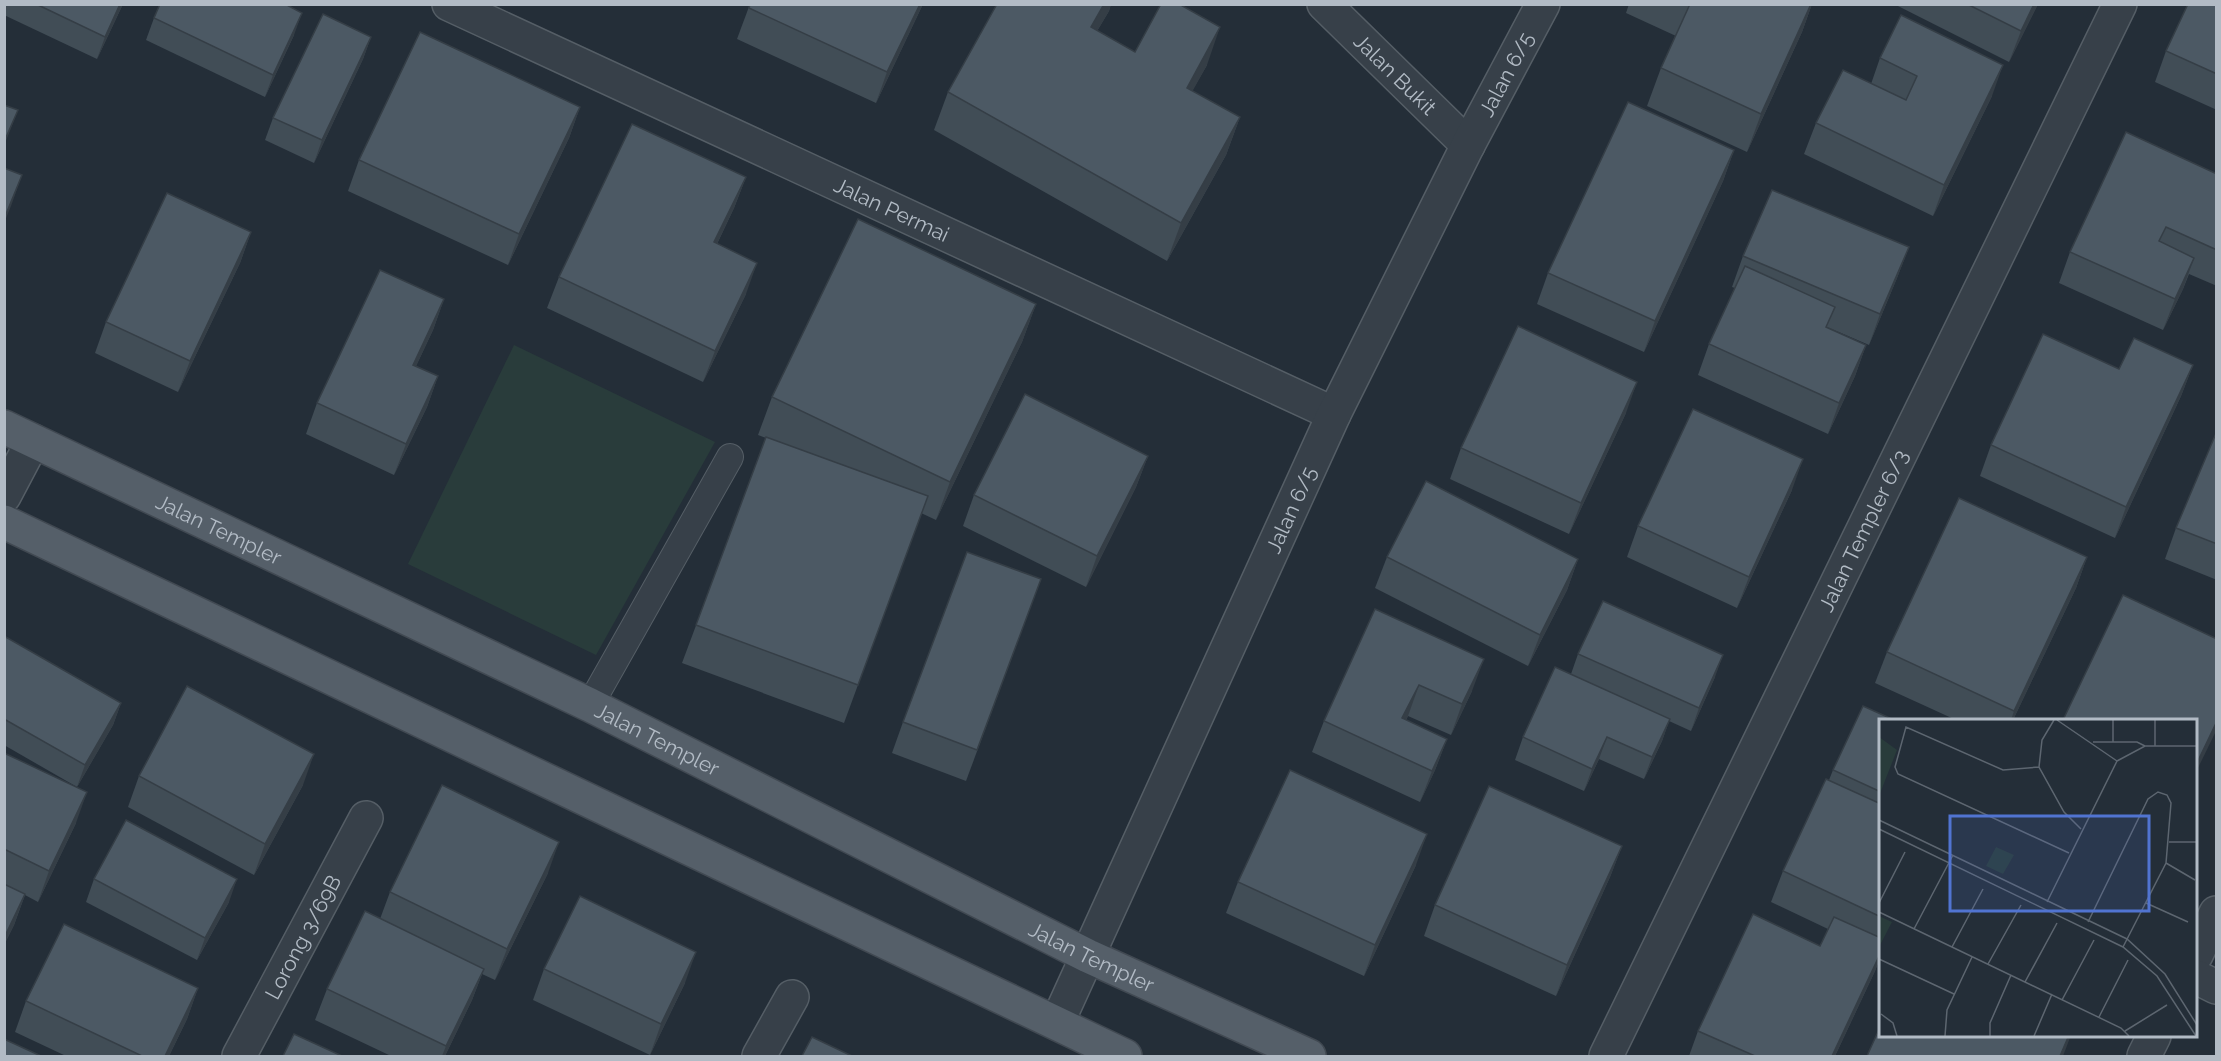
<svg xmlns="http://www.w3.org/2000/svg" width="2221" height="1061" font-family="Raleway,sans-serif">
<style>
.green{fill:#293c3b}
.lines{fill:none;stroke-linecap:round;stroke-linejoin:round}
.service-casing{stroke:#555e66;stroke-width:28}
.minor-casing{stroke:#555e66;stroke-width:36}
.primary-casing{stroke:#414952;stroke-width:36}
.service{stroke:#374049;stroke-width:26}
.minor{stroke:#374049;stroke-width:33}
.primary{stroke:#555f69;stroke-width:33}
.wall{fill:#414d56}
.shaded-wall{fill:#353e46}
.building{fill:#4c5964;stroke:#353e46;stroke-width:1.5}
.labels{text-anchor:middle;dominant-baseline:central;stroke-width:4.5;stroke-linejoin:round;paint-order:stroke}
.street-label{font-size:21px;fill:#b2bbc5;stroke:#1d252d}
.inset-road{fill:none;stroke:#5d6670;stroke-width:1.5}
.view{fill:#5174d1;fill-opacity:0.15;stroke:#5174d1;stroke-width:3}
.inset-edge{fill:none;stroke:#b2bbc5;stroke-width:3}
</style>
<rect width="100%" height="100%" fill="#242e38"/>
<!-- green -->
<path class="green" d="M 514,345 L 715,442 L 596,655 L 408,564 Z"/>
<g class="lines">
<!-- service casing -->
<g class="service-casing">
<path id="service" d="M 590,705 L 730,457"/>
</g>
<!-- minor casing -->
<g class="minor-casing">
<g id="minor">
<path id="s1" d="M 449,4 L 1334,414"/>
<path id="s2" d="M 1324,4 L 1468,145"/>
<path d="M 4,496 L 33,441"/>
<path d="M 2196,955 L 2216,913"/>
<path d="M 2196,977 L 2216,987"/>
<path id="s3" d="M 1057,1023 L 1334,414 L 1468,145 L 1543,4"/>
<path id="s4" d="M 239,1056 L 366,818"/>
<path d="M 759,1056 L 792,997"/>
<path id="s5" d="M 1606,1056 L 2120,4"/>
<path d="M 2144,1056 L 2154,1036"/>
</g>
</g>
<!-- primary casing -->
<g class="primary-casing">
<g id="primary">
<path id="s6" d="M 4,427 L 590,705 L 1088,956 L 1309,1056"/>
<path d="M 4,522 L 1125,1056"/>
</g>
</g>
<!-- service -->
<use href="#service" class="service"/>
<!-- minor -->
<use href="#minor" class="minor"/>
<!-- primary -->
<use href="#primary" class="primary"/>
</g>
<!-- wall -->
<g class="wall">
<path d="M 4,4 L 123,4 L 97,59 L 4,15 Z"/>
<path d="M 750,4 L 923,4 L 876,103 L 737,39 Z"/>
<path d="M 997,4 L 1111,4 L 1109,11 L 1097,31 L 1135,52 L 1207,65 L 1192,91 L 1240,117 L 1226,155 L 1167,261 L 934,130 L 948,92 Z"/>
<path d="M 1629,4 L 1812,4 L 1802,32 L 1747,152 L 1647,106 L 1661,68 L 1676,36 L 1626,13 Z"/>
<path d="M 1894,4 L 2038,4 L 2009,62 Z"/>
<path d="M 2217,4 L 2217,110 L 2155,82 L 2166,51 Z"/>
<path d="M 154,18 L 294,35 L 265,97 L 146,40 Z"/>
<path d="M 371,37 L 363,59 L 314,163 L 265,140 L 273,118 Z"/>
<path d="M 1880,58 L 1992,96 L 1933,216 L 1804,154 L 1816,123 L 1871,84 Z"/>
<path d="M 580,107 L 569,138 L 508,265 L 348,191 L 359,160 Z"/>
<path d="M 1734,150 L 1723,181 L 1644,352 L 1537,304 L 1548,273 Z"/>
<path d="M 2217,174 L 2217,286 L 2189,274 L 2183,289 L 2163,330 L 2059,283 L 2070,252 Z"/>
<path d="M 746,177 L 734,208 L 717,244 L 746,294 L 703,382 L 547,308 L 559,277 Z"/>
<path d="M 251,232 L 240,263 L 178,392 L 95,353 L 106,322 Z"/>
<path d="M 1909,247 L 1897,278 L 1869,345 L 1827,327 L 1866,345 L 1855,376 L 1828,434 L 1698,375 L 1709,344 L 1735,288 L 1732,287 L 1743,256 Z"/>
<path d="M 444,299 L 433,330 L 416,366 L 438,376 L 427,407 L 394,475 L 306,434 L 317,403 Z"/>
<path d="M 1036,304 L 1022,342 L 936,520 L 921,513 L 844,723 L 682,663 L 766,438 L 758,435 L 772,397 Z"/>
<path d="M 2193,365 L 2181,396 L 2115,538 L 1980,476 L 1991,445 L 2119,369 Z"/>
<path d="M 1626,413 L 1569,534 L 1450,479 L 1461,448 Z"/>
<path d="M 2217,431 L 2217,580 L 2165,559 L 2176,528 Z"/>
<path d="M 1148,456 L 1136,487 L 1086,587 L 963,526 L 974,495 Z"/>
<path d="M 1792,490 L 1737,608 L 1627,557 L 1638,526 Z"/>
<path d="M 1387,557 L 1578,559 L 1567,590 L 1528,666 L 1375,588 Z"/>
<path d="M 2087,557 L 2076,588 L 2013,720 L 1956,720 L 1875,683 L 1887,652 Z"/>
<path d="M 1041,579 L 966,781 L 892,753 L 903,722 Z"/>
<path d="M 1375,609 L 1472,691 L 1451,735 L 1408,716 L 1406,720 L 1447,739 L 1435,770 L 1420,802 L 1312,752 L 1324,721 Z"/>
<path d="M 4,636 L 121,703 L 113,725 L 77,787 L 4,745 Z"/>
<path d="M 1578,654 L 1715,677 L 1691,731 L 1669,721 L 1662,741 L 1644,779 L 1599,759 L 1584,791 L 1515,760 L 1523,737 L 1571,674 Z"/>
<path d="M 1881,720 L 1881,955 L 1875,971 L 1835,1056 L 1689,1056 L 1698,1031 L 1820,946 L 1828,929 L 1771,902 L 1783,871 L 1829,780 L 1833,770 Z"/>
<path d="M 4,753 L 76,823 L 38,902 L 25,895 L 14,925 L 4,945 Z"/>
<path d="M 139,776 L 303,785 L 254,875 L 128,807 Z"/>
<path d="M 1622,846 L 1610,877 L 1556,996 L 1424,936 L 1435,905 Z"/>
<path d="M 1416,865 L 1364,976 L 1226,913 L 1238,882 Z"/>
<path d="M 548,873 L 495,980 L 482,974 L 472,1000 L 445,1056 L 391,1056 L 315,1020 L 327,989 L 380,919 L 390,892 Z"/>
<path d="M 94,879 L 229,902 L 197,960 L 86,902 Z"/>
<path d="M 544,969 L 685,983 L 650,1055 L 533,1000 Z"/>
<path d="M 198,988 L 187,1019 L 169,1056 L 66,1056 L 15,1032 L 26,1001 Z"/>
</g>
<!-- shaded-wall -->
<g class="shaded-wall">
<path d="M 120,4 L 123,4 L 97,59 L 105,37 Z"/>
<path d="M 920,4 L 923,4 L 876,103 L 887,72 Z"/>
<path d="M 1104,4 L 1111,4 L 1109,11 L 1077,65 L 1091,27 Z"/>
<path d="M 1811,4 L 1812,4 L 1802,32 L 1747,152 L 1761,114 Z"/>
<path d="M 2034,4 L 2038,4 L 2009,62 L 2021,31 Z"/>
<path d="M 302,13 L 294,35 L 265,97 L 273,75 Z"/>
<path d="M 1220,27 L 1207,65 L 1173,126 L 1187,88 Z"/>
<path d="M 371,37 L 363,59 L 314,163 L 322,140 Z"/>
<path d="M 2003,65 L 1992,96 L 1933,216 L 1944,185 Z"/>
<path d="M 580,107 L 569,138 L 508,265 L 519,234 Z"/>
<path d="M 18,110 L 4,146 L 4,142 Z"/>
<path d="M 1240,117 L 1226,155 L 1167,261 L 1181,223 Z"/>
<path d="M 1734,150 L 1723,181 L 1644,352 L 1655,321 Z"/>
<path d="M 22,175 L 11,206 L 4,223 L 4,219 Z"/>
<path d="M 746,177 L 734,208 L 703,273 L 714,242 Z"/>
<path d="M 251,232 L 240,263 L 178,392 L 190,361 Z"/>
<path d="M 1909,247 L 1897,278 L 1869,345 L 1880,314 Z"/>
<path d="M 2194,258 L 2183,289 L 2163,330 L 2175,299 Z"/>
<path d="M 757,263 L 746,294 L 703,382 L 715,351 Z"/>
<path d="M 444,299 L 433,330 L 402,396 L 413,365 Z"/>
<path d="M 1036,304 L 1022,342 L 936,520 L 950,482 Z"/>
<path d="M 1866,345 L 1855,376 L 1828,434 L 1839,403 Z"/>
<path d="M 2193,365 L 2181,396 L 2115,538 L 2126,507 Z"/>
<path d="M 438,376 L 427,407 L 394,475 L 406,444 Z"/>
<path d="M 1637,382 L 1626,413 L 1569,534 L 1581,503 Z"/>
<path d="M 1148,456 L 1136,487 L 1086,587 L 1097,556 Z"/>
<path d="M 1803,459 L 1792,490 L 1737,608 L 1749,577 Z"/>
<path d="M 2087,557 L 2076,588 L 2013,720 L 2011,720 L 2014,711 Z"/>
<path d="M 1578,559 L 1567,590 L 1528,666 L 1540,635 Z"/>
<path d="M 1723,655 L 1715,677 L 1691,731 L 1699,708 Z"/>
<path d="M 1484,659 L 1472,691 L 1451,735 L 1462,704 Z"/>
<path d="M 1419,685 L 1408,716 L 1391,749 L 1402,718 Z"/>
<path d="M 121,703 L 113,725 L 77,787 L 85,765 Z"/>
<path d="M 1670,719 L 1662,741 L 1644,779 L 1652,757 Z"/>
<path d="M 2217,721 L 2217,729 L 2196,772 L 2196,765 Z"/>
<path d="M 1607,737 L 1599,759 L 1584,791 L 1592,769 Z"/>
<path d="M 1447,739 L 1435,770 L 1420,802 L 1432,771 Z"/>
<path d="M 314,754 L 303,785 L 254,875 L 265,844 Z"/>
<path d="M 87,792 L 76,823 L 38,902 L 49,871 Z"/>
<path d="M 1427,834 L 1416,865 L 1364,976 L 1375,945 Z"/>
<path d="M 559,842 L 548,873 L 495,980 L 507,949 Z"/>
<path d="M 1622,846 L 1610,877 L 1556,996 L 1567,965 Z"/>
<path d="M 237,879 L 229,902 L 197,960 L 205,938 Z"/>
<path d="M 25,894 L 14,925 L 4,945 L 4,938 Z"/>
<path d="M 696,952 L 685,983 L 650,1055 L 661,1024 Z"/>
<path d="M 1881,952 L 1881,955 L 1875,971 L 1835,1056 L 1832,1056 Z"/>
<path d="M 484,969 L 472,1000 L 445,1056 L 442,1056 L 446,1046 Z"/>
<path d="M 198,988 L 187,1019 L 169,1056 L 165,1056 Z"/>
<path d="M 2069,1035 L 2071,1035 L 2063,1056 L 2060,1056 Z"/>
</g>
<!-- building -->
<g class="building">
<path d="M 36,4 L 120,4 L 105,37 Z"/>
<path d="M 160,4 L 285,4 L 302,13 L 273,75 L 154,18 Z"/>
<path d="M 750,4 L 920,4 L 887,72 L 749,8 Z"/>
<path d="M 997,4 L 1104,4 L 1091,27 L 1135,52 L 1161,4 L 1179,4 L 1220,27 L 1187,88 L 1240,117 L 1181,223 L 948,92 Z"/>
<path d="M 1690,4 L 1811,4 L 1761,114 L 1661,68 Z"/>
<path d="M 1967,4 L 2034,4 L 2021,31 Z"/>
<path d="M 2188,4 L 2217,4 L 2217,74 L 2166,51 Z"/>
<path d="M 323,14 L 371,37 L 322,140 L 273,118 Z"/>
<path d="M 1901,15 L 2003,65 L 1944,185 L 1816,123 L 1843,70 L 1906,100 L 1917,76 L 1880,58 Z"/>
<path d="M 420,32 L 580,107 L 519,234 L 359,160 Z"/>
<path d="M 1628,102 L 1734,150 L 1655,321 L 1548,273 Z"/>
<path d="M 4,105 L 18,110 L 4,142 Z"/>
<path d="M 632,124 L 746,177 L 714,242 L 757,263 L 715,351 L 559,277 Z"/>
<path d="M 2126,132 L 2217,174 L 2217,250 L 2166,227 L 2159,241 L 2194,258 L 2175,299 L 2070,252 Z"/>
<path d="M 4,168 L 22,175 L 4,219 Z"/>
<path d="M 1772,190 L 1909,247 L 1880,314 L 1743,256 Z"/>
<path d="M 167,193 L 251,232 L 190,361 L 106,322 Z"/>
<path d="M 858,219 L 1036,304 L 950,482 L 772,397 Z"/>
<path d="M 1745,266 L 1835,307 L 1826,327 L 1866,345 L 1839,403 L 1709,344 Z"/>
<path d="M 380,270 L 444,299 L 413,365 L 438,376 L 406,444 L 317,403 Z"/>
<path d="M 1518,326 L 1637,382 L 1581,503 L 1461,448 Z"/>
<path d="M 2043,334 L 2119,369 L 2134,338 L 2193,365 L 2126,507 L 1991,445 Z"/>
<path d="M 1025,394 L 1148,456 L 1097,556 L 974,495 Z"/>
<path d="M 1693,409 L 1803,459 L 1749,577 L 1638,526 Z"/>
<path d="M 2217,431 L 2217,544 L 2176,528 Z"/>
<path d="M 766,437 L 928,496 L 858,685 L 696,625 Z"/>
<path d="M 1426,481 L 1578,559 L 1540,635 L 1387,557 Z"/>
<path d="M 1959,498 L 2087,557 L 2014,711 L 1887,652 Z"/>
<path d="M 967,552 L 1041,579 L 977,750 L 903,722 Z"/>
<path d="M 2123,595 L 2217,639 L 2217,721 L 2196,765 L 2196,720 L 2063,720 Z"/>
<path d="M 1603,601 L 1723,655 L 1699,708 L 1578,654 Z"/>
<path d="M 1375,609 L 1484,659 L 1462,704 L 1419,685 L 1402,718 L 1447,739 L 1432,771 L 1324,721 Z"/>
<path d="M 4,636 L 121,703 L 85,765 L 4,719 Z"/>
<path d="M 1555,667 L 1670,719 L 1652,757 L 1607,737 L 1592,769 L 1523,737 Z"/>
<path d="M 187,686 L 314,754 L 265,844 L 139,776 Z"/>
<path d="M 1863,706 L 1894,720 L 1881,720 L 1881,792 L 1833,770 Z"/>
<path d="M 4,753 L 87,792 L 49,871 L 4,849 Z"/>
<path d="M 1290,770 L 1427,834 L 1375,945 L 1238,882 Z"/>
<path d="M 1826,779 L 1881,804 L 1881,917 L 1783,871 Z"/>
<path d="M 442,785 L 559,842 L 507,949 L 390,892 Z"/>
<path d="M 1489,786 L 1622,846 L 1567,965 L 1435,905 Z"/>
<path d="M 126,820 L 237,879 L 205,938 L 94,879 Z"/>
<path d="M 4,884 L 25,894 L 4,938 Z"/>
<path d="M 580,896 L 696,952 L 661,1024 L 544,969 Z"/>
<path d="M 365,911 L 484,969 L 446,1046 L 327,989 Z"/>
<path d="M 1753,914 L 1820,946 L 1834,917 L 1881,938 L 1881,952 L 1832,1056 L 1755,1056 L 1698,1031 Z"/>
<path d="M 64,924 L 198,988 L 165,1056 L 142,1056 L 26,1001 Z"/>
<path d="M 1881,1025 L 1881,1035 L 2069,1035 L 2060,1056 L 1867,1056 Z"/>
<path d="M 294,1034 L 342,1056 L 283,1056 Z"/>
<path d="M 812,1037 L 852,1056 L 802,1056 Z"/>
<path d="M 4,1039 L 41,1056 L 4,1056 Z"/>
</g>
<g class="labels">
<!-- street labels -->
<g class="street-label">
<text stroke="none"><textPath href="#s3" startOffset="1050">Jalan 6/5</textPath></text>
<text stroke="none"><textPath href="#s2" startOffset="100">Jalan Bukit</textPath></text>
<text stroke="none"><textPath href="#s1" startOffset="488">Jalan Permai</textPath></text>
<text stroke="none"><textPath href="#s3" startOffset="564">Jalan 6/5</textPath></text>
<text stroke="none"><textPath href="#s6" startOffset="238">Jalan Templer</textPath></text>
<text stroke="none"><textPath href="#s5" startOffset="585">Jalan Templer 6/3</textPath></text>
<text stroke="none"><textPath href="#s6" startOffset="724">Jalan Templer</textPath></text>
<text stroke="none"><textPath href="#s4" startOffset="135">Lorong 3/69B</textPath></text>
<text stroke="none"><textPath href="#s6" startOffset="1210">Jalan Templer</textPath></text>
</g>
</g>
<!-- overview -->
<g transform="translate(1879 719)">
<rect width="318" height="318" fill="#242e38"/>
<path d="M 0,18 L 18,31 L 0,77 ZM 117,128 L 135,136 L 124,155 L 107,147 ZM 0,197 L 13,203 L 0,228 Z" fill="#293c3b"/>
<path class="inset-road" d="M 175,1 L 163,21 L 160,48 L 185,93 L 202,110M 178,1 L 238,42M 214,23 L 258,23 L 266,27M 234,23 L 234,1M 276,27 L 276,1M 238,42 L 266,27 L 318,27M 160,48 L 124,51 L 27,8 L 16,48 L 19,55 L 190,134M 0,101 L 248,220 L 286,255 L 318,306M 0,110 L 244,228 L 278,257 L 317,317M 290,123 L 318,123M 287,144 L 316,161M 168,183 L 238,42M 0,184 L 26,133M 267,184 L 309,203M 0,193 L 242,309 L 250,317M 209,203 L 269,80 L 279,73 L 288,76 L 292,84 L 287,144 L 244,228M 35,210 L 74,136M 73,228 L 104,170M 0,240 L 75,275M 109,245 L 142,186M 146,263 L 178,204M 183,281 L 215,221M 2,295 L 14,304 L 18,317M 220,298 L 249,241M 246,312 L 288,286M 66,317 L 68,291 L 93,238M 111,317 L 111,304 L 132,256M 155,317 L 173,275"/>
<path class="view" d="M 71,97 L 270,97 L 270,192 L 71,192 Z"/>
<rect width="318" height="318" class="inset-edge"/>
</g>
<!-- border -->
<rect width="2221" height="1061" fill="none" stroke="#b2bbc5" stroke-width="12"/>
</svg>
